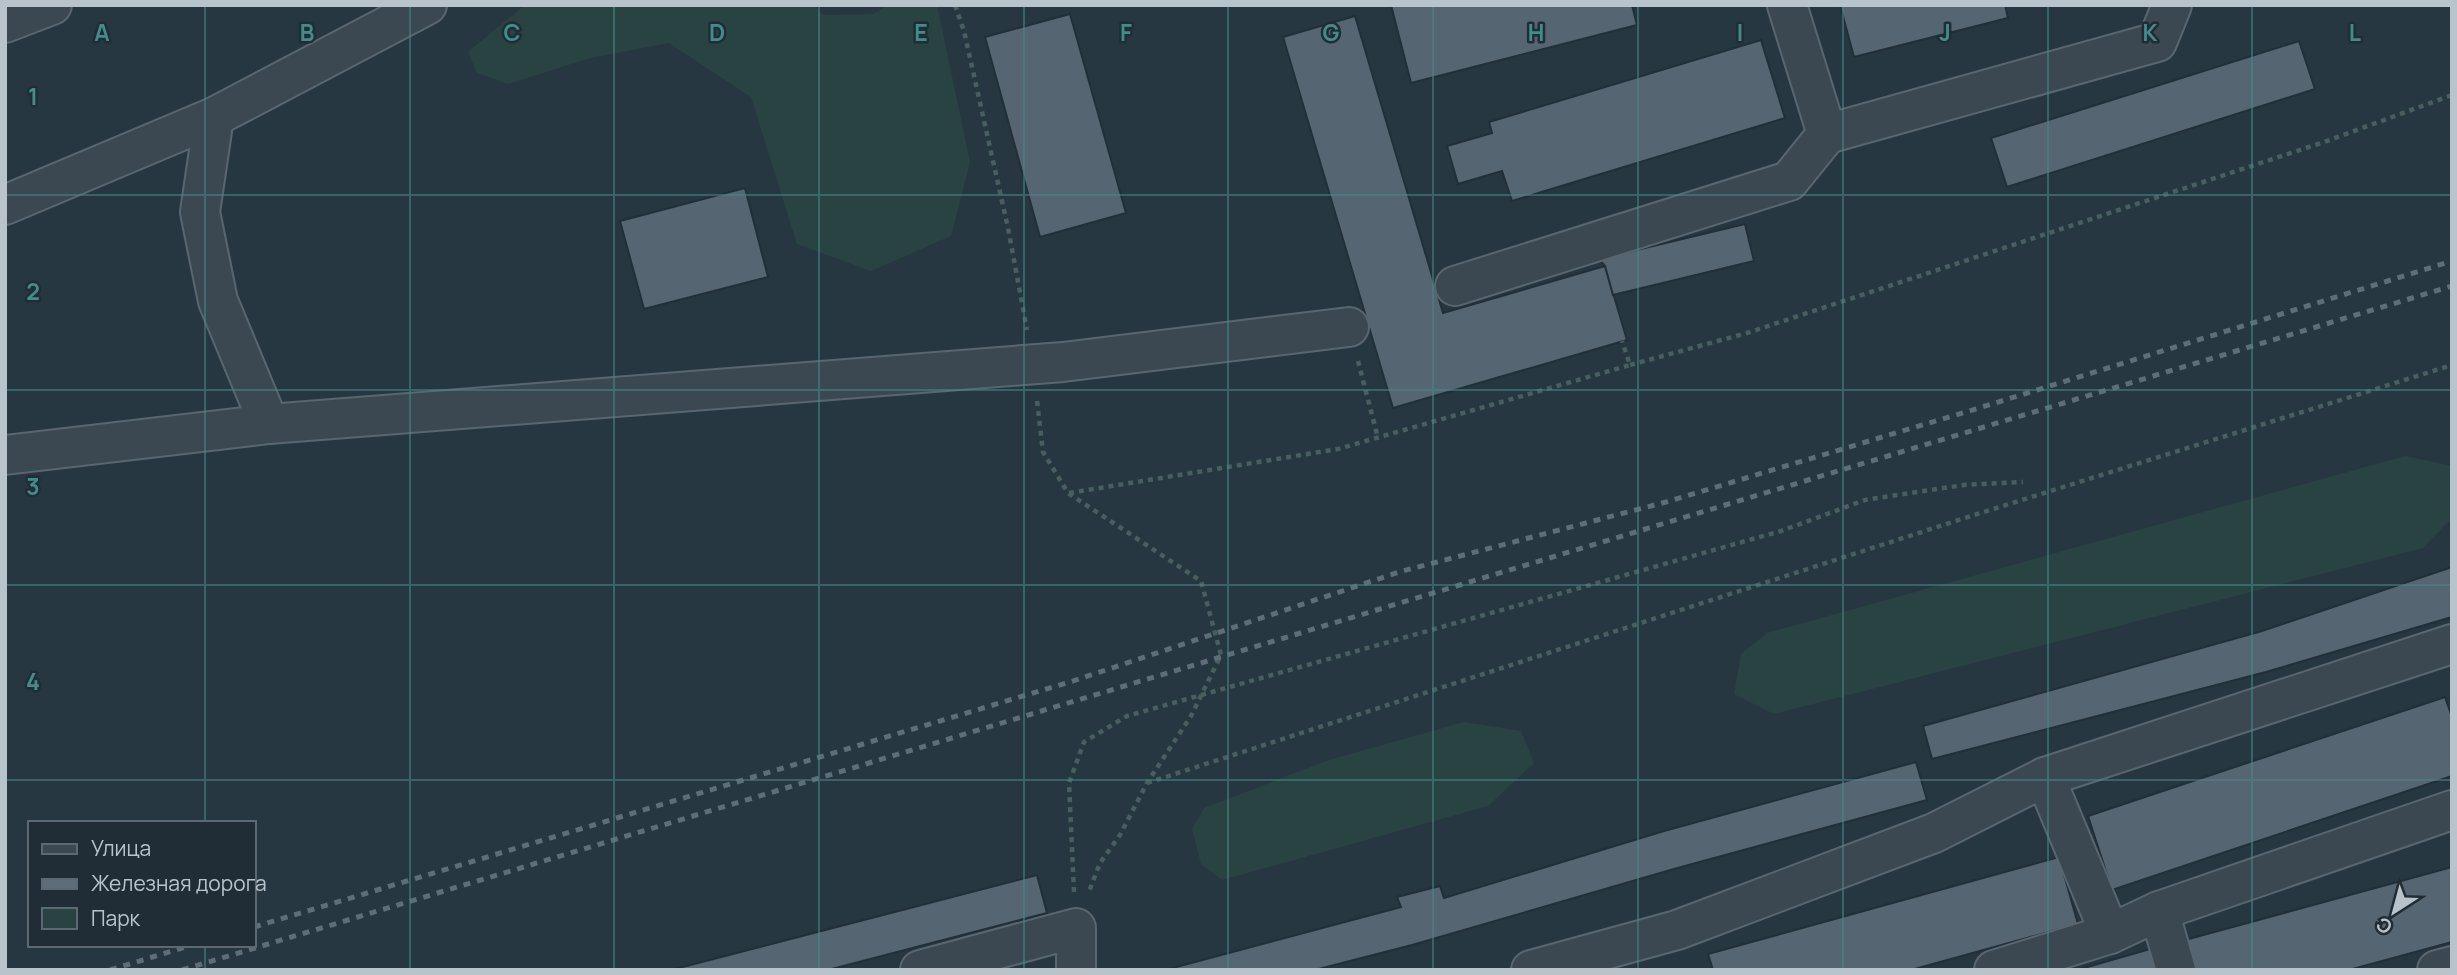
<svg xmlns="http://www.w3.org/2000/svg" width="2457" height="975" font-family="Manrope,sans-serif">
<style>
.green{fill:#294342}
.building{fill:#556571;stroke:#222f39;stroke-width:2}
.lines{fill:none;stroke-linecap:round;stroke-linejoin:round}
.minor-casing{stroke:#59666f;stroke-width:42}
.path{stroke:#475f5e;stroke-width:4.5;stroke-dasharray:5 5;stroke-linecap:butt}
.minor{stroke:#3b4852;stroke-width:38}
.rail{stroke:#5e6d78;stroke-width:5;stroke-dasharray:7 7;stroke-linecap:butt}
.grid{fill:none;stroke:#428d8a;stroke-width:2;stroke-opacity:0.55}
.grid-label{font-size:23px;text-anchor:middle;font-weight:bold;fill:#428d8a;stroke:#202d37;stroke-width:5;stroke-linejoin:round;paint-order:stroke}
</style>
<rect width="100%" height="100%" fill="#273742"/>
<!-- green -->
<g class="green">
<path d="M 525,5 L 814,5 L 823,15 L 873,14 L 889,5 L 937,5 L 970,162 L 951,236 L 871,271 L 797,244 L 751,97 L 669,43 L 590,58 L 508,84 L 477,73 L 468,52 Z"/>
<path d="M 2405,456 L 2452,466 L 2452,518 L 2423,548 L 1774,714 L 1734,694 L 1741,654 L 1767,633 Z"/>
<path d="M 1464,722 L 1521,731 L 1534,763 L 1488,806 L 1222,880 L 1201,864 L 1192,829 L 1204,808 L 1329,760 Z"/>
</g>
<!-- building -->
<g class="building">
<path d="M 1391,5 L 1632,5 L 1637,25 L 1411,83 Z"/>
<path d="M 1840,5 L 2005,5 L 2008,18 L 1854,57 Z"/>
<path d="M 1070,14 L 1126,213 L 1040,237 L 985,37 Z"/>
<path d="M 1355,16 L 1443,313 L 1605,266 L 1627,340 L 1393,408 L 1283,37 Z"/>
<path d="M 1761,40 L 1785,118 L 1512,201 L 1502,171 L 1458,184 L 1447,146 L 1492,133 L 1489,122 Z"/>
<path d="M 2299,41 L 2315,89 L 2007,187 L 1991,138 Z"/>
<path d="M 745,188 L 768,277 L 644,309 L 620,221 Z"/>
<path d="M 1745,224 L 1754,261 L 1613,295 L 1605,266 L 1599,259 Z"/>
<path d="M 2452,567 L 2452,617 L 2266,672 L 1932,759 L 1923,726 L 2262,631 Z"/>
<path d="M 2445,697 L 2452,717 L 2452,776 L 2112,890 L 2088,816 Z"/>
<path d="M 1916,762 L 1927,800 L 1674,869 L 1412,945 L 1315,970 L 1165,970 L 1401,907 L 1397,897 L 1440,886 L 1444,898 L 1664,831 Z"/>
<path d="M 2059,857 L 2078,924 L 1911,970 L 1713,970 L 1708,954 Z"/>
<path d="M 2452,867 L 2452,942 L 2349,970 L 2193,970 L 2185,940 Z"/>
<path d="M 1037,875 L 1047,913 L 828,970 L 671,970 Z"/>
<path d="M 2150,949 L 2157,970 L 2077,970 Z"/>
</g>
<g class="lines">
<!-- minor casing -->
<g class="minor-casing">
<g id="minor">
<path d="M 1787,5 L 1827,134 L 2157,42 L 2172,5"/>
<path d="M 5,23 L 52,5"/>
<path d="M 5,205 L 214,117"/>
<path d="M 1455,286 L 1789,181 L 1827,134"/>
<path d="M 269,424 L 218,301 L 200,212 L 214,117 L 427,5"/>
<path d="M 5,455 L 269,424 L 1063,362 L 1349,327"/>
<path d="M 2045,777 L 2110,934"/>
<path d="M 2159,911 L 2176,970"/>
<path d="M 920,970 L 1076,928 L 1076,970"/>
<path d="M 1531,970 L 1677,930 L 1934,833 L 2045,777 L 2452,644"/>
<path d="M 1994,970 L 2110,934 L 2159,911 L 2452,810"/>
<path d="M 2437,970 L 2452,966"/>
</g>
</g>
<!-- path -->
<g class="path">
<path d="M 955,5 L 964,31 L 1008,228 L 1027,330"/>
<path d="M 1358,361 L 1378,438"/>
<path d="M 1630,365 L 1747,333 L 2327,141 L 2452,95"/>
<path d="M 1037,401 L 1043,452 L 1068,493 L 1201,581 L 1221,655 L 1191,716 L 1147,783 L 1120,835 L 1100,863 L 1088,894"/>
<path d="M 1069,493 L 1338,449 L 1630,365 L 1622,341"/>
<path d="M 1147,783 L 1971,516 L 2452,365"/>
<path d="M 1074,892 L 1069,783 L 1084,742 L 1127,716 L 1781,531 L 1865,500 L 1964,485 L 2023,482"/>
</g>
<!-- minor -->
<use href="#minor" class="minor"/>
<!-- rail -->
<g class="rail">
<path d="M 254,927 L 1073,681 L 1399,572 L 1666,502 L 1979,408 L 2452,261"/>
<path d="M 110,970 L 192,945"/>
<path d="M 182,970 L 2452,286"/>
</g>
</g>
<!-- grid -->
<path class="grid" d="M 205,5 L 205,823M 410,5 L 410,970M 614,5 L 614,970M 819,5 L 819,970M 1024,5 L 1024,970M 1228,5 L 1228,970M 1433,5 L 1433,970M 1638,5 L 1638,970M 1843,5 L 1843,970M 2048,5 L 2048,970M 2252,5 L 2252,970M 5,195 L 2452,195M 5,390 L 2452,390M 5,585 L 2452,585M 5,780 L 2452,780M 205,945 L 205,970"/>
<g class="grid-label">
<text x="102" y="41">A</text>
<text x="307" y="41">B</text>
<text x="512" y="41">C</text>
<text x="717" y="41">D</text>
<text x="921" y="41">E</text>
<text x="1126" y="41">F</text>
<text x="1331" y="41">G</text>
<text x="1536" y="41">H</text>
<text x="1740" y="41">I</text>
<text x="1945" y="41">J</text>
<text x="2150" y="41">K</text>
<text x="2355" y="41">L</text>
<text x="33" y="105">1</text>
<text x="33" y="300">2</text>
<text x="33" y="495">3</text>
<text x="33" y="690">4</text>
</g>
<!-- border -->
<rect width="2457" height="975" fill="none" stroke="#b8c3cb" stroke-width="14"/>
<!-- legend -->
<rect x="28" y="821" width="228" height="126" fill="#202d37" stroke="#5d6972" stroke-width="2"/>
<rect x="42" y="844" width="35" height="10" fill="#3b4852" stroke="#5d6972" stroke-width="2"/>
<text x="91" y="856" font-size="21" fill="#b8c3cb">Улица</text>
<rect x="42" y="879" width="35" height="10" fill="#5e6d78" stroke="#5d6972" stroke-width="2"/>
<text x="91" y="891" font-size="21" fill="#b8c3cb">Железная дорога</text>
<rect x="42" y="908" width="35" height="21" fill="#294342" stroke="#5d6972" stroke-width="2"/>
<text x="91" y="926" font-size="21" fill="#b8c3cb">Парк</text>
<!-- north arrow -->
<g transform="translate(2394 912) rotate(216)" stroke="#202d37" stroke-width="5" paint-order="stroke">
<path d="M0-5L12 26L0 18L-12 26Z" fill="#b8c3cb"/>
<text y="-10" font-size="19" font-weight="bold" text-anchor="middle" fill="#b8c3cb">С</text>
</g>
</svg>
